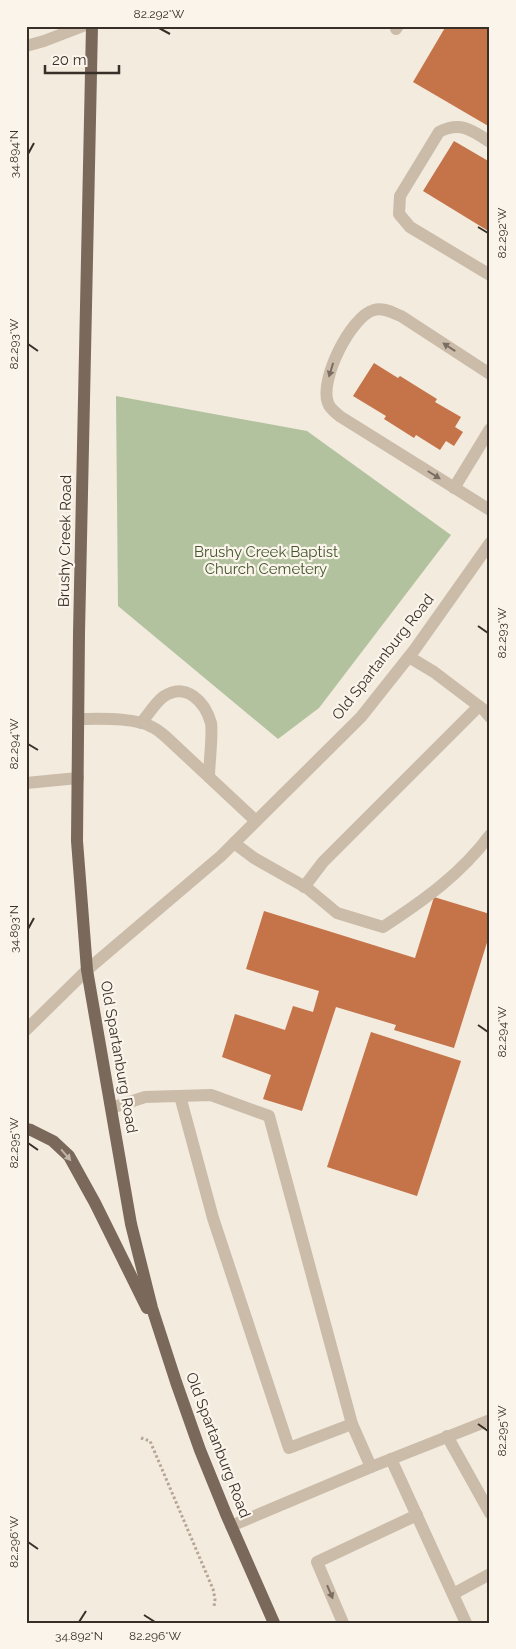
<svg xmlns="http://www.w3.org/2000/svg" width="516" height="1649" font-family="Raleway,sans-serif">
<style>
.green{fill:#b2c29e}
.building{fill:#c57349}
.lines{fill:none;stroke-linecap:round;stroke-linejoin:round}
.path{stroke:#b7a694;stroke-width:3;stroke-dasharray:2.5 2.5;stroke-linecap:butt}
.minor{stroke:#cbbcaa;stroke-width:12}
.major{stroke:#7a685b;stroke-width:12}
.oneway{fill:#7a6e63}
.oneway2{fill:#c0b5aa}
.ticks{fill:none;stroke:#382f29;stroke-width:2}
.labels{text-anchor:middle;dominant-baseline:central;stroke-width:4.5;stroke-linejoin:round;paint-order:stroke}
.street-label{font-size:15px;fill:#382f29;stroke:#faf4eb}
.park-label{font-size:15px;fill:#43572d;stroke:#faf4eb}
.neatline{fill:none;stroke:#382f29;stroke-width:2}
.ticks-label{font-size:12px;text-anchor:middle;fill:#382f29}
</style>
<rect width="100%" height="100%" fill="#f3ebde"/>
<!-- green -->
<path class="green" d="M 116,396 L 307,431 L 451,535 L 319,708 L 278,739 L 118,606 Z"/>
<!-- building -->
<g class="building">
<path d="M 446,26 L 490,26 L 490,127 L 413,82 Z"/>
<path d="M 454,141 L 490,162 L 490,232 L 423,191 Z"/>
<path d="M 374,363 L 398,378 L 400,376 L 437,399 L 435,402 L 461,417 L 455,427 L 463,432 L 454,446 L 446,441 L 440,450 L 416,435 L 414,438 L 384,419 L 386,416 L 353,396 Z"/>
<path d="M 434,897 L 490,914 L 490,933 L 454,1048 L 394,1030 L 396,1025 L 336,1007 L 302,1111 L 263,1099 L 271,1075 L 222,1057 L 235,1014 L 285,1030 L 293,1006 L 313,1012 L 319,991 L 246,969 L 264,911 L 415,958 Z"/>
<path d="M 371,1032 L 461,1061 L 417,1196 L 327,1167 Z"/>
</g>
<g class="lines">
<!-- path -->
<path class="path" d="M 141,1438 L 150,1441 L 213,1589 L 215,1599 L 214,1607"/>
<!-- minor -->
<g class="minor">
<path d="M 396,29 L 398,26"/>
<path d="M 26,46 L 44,41 L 83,26"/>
<path d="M 490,142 C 472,130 460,121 439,132 L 400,196 L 399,214 L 410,227 L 490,275"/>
<path d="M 490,374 L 401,316 C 393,313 383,307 374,310 C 351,316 319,380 328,403 C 330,409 336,413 341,417 L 490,510"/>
<path d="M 454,488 L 490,429"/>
<path d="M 409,657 L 434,672 L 484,710 L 490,717"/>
<path d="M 78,719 C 98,719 135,717 152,727 C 157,729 161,733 165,736 L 256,821"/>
<path d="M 141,723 C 148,715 155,703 163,697 C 186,681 205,702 211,723 C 213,734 209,764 209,777"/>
<path d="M 26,783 L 78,778"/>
<path d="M 234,843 L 254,858 L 307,888 L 337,913 L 383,927 C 423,901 461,874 490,835"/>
<path d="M 304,887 L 323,862 L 479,706"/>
<path d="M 26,1030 L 87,970 L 221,856 L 361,717 L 415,649 L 490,543"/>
<path d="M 111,1108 L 145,1097 L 211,1095 L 269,1116 L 352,1424 L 289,1448 L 213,1218 L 180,1096"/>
<path d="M 447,1436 L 490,1513"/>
<path d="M 391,1459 L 466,1623"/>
<path d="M 371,1467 L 490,1420"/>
<path d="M 231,1526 L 371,1467 L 352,1424"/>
<path d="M 453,1594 L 490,1574"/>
<path d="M 343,1623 L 317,1562 L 417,1515"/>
</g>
<!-- major -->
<g class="major">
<path d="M 92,26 L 79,633 L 77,841 L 87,970 L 131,1224 L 152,1308 L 176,1382 L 200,1450 L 226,1514 L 274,1623"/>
<path d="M 26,1129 L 31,1130 L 53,1141 L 69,1156 L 95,1203 L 147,1308"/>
</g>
</g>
<!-- one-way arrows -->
<defs><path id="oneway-solid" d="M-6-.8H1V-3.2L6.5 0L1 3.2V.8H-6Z" transform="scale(1.25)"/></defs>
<g class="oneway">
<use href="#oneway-solid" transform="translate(449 347) rotate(-147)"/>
<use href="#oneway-solid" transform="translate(331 370) rotate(107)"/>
<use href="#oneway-solid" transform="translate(434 475) rotate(32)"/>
<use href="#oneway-solid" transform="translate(330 1592) rotate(67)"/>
</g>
<use class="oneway2" href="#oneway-solid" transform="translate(66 1155) rotate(49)"/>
<!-- ticks -->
<path class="ticks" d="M 159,28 L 170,34M 28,154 L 34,143M 478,227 L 488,233M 28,344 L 38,351M 478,626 L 488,633M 28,744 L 38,750M 28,929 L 34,918M 478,1025 L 488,1032M 28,1143 L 38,1150M 478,1424 L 488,1431M 28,1542 L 38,1549M 144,1615 L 155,1622M 79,1622 L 86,1611"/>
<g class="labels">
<!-- street labels -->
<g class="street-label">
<text transform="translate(65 541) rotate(-89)">Brushy Creek Road</text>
<text transform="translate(383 657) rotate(-52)">Old Spartanburg Road</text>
<text transform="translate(119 1057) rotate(80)">Old Spartanburg Road</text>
<text transform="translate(218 1445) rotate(69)">Old Spartanburg Road</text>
</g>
<!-- park labels -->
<g class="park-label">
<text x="266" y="552">Brushy Creek Baptist<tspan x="266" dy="17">Church Cemetery</tspan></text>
</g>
</g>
<!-- border -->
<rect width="516" height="1649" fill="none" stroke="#faf4eb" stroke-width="55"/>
<!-- scale -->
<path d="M45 65v8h74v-8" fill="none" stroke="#382f29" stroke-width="2.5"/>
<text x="52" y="65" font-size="15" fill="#382f29" stroke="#faf4eb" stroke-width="4" paint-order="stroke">20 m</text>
<rect x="28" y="28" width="460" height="1594" class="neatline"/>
<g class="ticks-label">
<text x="159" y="18">82.292°W</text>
<text transform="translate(14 154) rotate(-90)" y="4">34.894°N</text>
<text transform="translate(502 233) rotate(-90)" y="4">82.292°W</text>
<text transform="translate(14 344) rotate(-90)" y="4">82.293°W</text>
<text transform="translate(502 633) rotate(-90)" y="4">82.293°W</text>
<text transform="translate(14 744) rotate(-90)" y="4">82.294°W</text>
<text transform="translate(14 929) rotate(-90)" y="4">34.893°N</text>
<text transform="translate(502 1032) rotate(-90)" y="4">82.294°W</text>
<text transform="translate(14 1143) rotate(-90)" y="4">82.295°W</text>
<text transform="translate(502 1431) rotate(-90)" y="4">82.295°W</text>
<text transform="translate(14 1542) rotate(-90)" y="4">82.296°W</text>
<text x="79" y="1640">34.892°N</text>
<text x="155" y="1640">82.296°W</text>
</g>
</svg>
